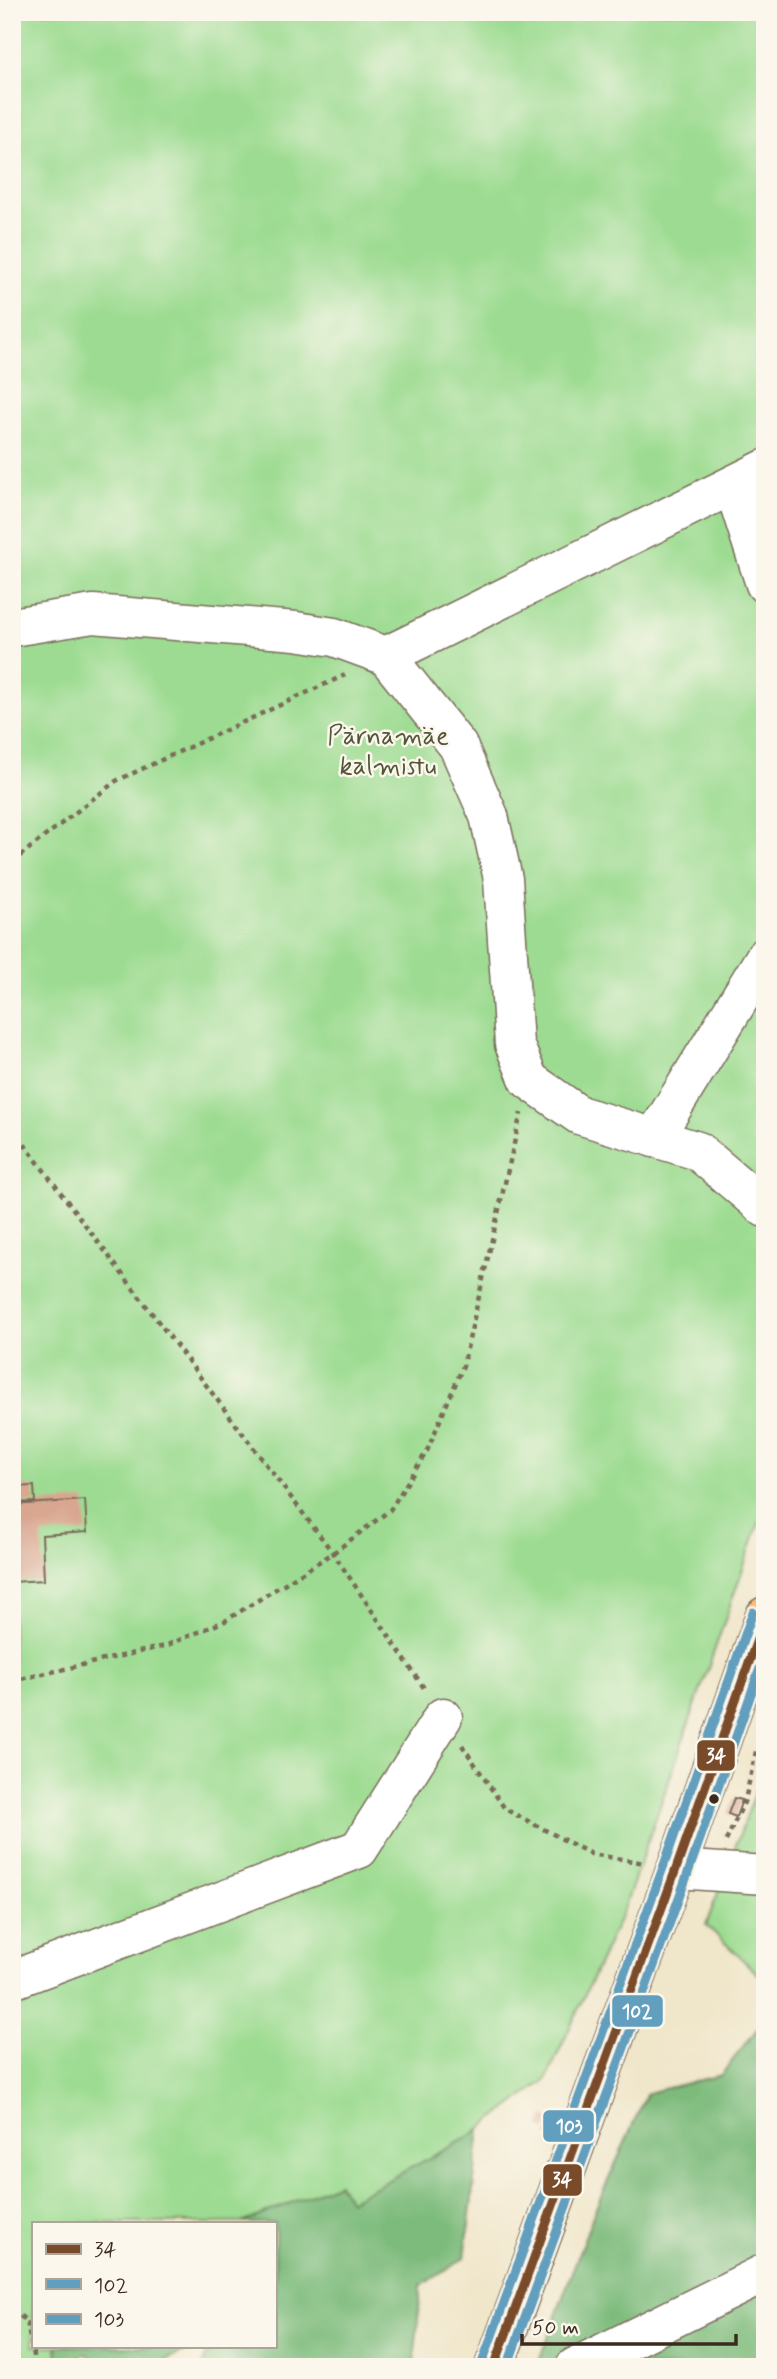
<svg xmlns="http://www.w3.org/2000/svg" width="777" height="2379" font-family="Mynerve,sans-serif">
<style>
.green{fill:#9cdb91;stroke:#6c8258;stroke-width:2}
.forest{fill:#7dbb7b;stroke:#5c724c;stroke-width:2}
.building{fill:#d9a690}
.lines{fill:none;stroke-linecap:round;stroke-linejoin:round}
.minor-casing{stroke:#7a6c5a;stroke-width:41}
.major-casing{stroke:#7a6c5a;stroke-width:41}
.path{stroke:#7a6c5a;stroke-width:4.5;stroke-dasharray:5 5;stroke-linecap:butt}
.minor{stroke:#fff;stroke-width:38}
.major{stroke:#febb71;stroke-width:38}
.bus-1-casing{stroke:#fbf7ec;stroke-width:14}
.bus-2-casing{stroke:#fbf7ec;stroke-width:14}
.bus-3-casing{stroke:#fbf7ec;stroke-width:14}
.bus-1{stroke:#7a4b2a;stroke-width:9}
.bus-2{stroke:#629ebd;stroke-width:9}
.bus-3{stroke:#629ebd;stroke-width:9}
.bus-dot{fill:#3b2a1e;stroke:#fbf7ec;stroke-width:2.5}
.labels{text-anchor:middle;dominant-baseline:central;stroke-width:5;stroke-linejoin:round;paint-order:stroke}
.park-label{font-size:26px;fill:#53563b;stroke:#fbf7ec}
.line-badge{stroke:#fbf7ec;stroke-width:2.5}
.badge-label{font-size:19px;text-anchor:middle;font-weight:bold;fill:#fff}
</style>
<rect width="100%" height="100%" fill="#fbf7ec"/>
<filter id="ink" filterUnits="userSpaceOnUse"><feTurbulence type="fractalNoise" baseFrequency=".0143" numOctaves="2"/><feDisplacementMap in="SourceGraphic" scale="14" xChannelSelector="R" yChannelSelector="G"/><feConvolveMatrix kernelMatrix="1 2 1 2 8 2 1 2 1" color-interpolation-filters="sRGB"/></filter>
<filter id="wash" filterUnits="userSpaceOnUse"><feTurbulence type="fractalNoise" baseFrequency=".00686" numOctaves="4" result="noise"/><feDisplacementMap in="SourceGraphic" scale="28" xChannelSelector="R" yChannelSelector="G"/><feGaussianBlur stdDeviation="1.57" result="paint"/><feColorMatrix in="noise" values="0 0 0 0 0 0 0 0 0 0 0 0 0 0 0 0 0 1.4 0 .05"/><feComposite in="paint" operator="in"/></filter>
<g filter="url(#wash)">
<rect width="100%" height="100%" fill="#f0e6ca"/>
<!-- green -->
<g class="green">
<path d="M 12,12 L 765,12 L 763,1511 L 625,1906 L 546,2080 L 469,2137 L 348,2202 L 339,2183 L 242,2223 L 33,2223 L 33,2346 L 57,2346 L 59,2367 L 12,2367 Z"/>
<path d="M 765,1767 L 765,1975 L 758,1974 L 706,1925 Z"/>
</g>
<!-- forest -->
<g class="forest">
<path d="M 765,2019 L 765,2367 L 537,2367 L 595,2210 L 647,2093 L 721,2075 Z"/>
<path d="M 480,2129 L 465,2258 L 421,2286 L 414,2364 L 418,2367 L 203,2367 L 207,2346 L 275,2346 L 275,2223 L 242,2223 L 339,2183 L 349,2201 L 469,2137 Z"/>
<path d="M 57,2346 L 197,2346 L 151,2367 L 109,2367 L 86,2354 L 59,2364 Z"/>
</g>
<g id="blocks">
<!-- building -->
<g class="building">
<path d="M 34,1486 L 35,1502 L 12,1503 L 12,1487 Z"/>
<path d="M 85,1500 L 87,1532 L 42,1535 L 44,1580 L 12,1582 L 12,1505 Z"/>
<path d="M 734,1798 L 742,1800 L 736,1817 L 728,1814 Z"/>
<path d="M 545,2116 L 552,2119 L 546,2130 L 540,2128 Z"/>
</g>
</g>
</g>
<g filter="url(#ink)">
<use href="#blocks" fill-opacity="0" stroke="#7a6c5a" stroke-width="2"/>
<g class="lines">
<!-- minor casing -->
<g class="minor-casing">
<g id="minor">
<path d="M 733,485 L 765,584"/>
<path d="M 12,627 L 93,614 L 296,631 L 334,637 L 386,656 L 458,746 L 489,816 L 503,879 L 514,1044 L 529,1080 L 579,1115 L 698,1151 L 765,1208"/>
<path d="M 386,656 L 765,469"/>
<path d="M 654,1138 L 765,957"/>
<path d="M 676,1869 L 765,1875"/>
<path d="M 12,1980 L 359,1849 L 443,1717"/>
<path d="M 575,2367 L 765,2273"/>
</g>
</g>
<!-- major casing -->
<g class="major-casing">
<path id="major" d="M 494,2367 L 676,1869 L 765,1616"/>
</g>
<!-- path -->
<g class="path">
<path d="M 12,862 L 116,781 L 345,675"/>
<path d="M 12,1128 L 333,1553 L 426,1691"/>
<path d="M 12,1681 L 165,1646 L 225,1621 L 333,1553 L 390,1510 L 427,1451 L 463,1366 L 521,1113"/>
<path d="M 462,1745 L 505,1809 L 591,1854 L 645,1863"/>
<path d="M 726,1841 L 745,1800 L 757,1747"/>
<path d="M 12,2310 L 27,2321 L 35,2367"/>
</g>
<!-- minor -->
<use href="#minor" class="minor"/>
<!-- major -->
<use href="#major" class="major"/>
<!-- bus-1 casing -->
<g class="bus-1-casing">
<path id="bus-1" d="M 494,2367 L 676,1869 L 765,1617"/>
</g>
<!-- bus-2 casing -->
<g class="bus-2-casing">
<path id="bus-2" d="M 507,2367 L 688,1873 L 765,1654"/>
</g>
<!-- bus-3 casing -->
<g class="bus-3-casing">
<path id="bus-3" d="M 482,2363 L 664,1865 L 753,1612"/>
</g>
<!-- bus-1 -->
<use href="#bus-1" class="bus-1"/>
<!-- bus-2 -->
<use href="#bus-2" class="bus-2"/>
<!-- bus-3 -->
<use href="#bus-3" class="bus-3"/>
</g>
</g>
<!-- markers -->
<circle class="bus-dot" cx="714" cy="1799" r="6"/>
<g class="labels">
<!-- park labels -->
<g class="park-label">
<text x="388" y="737">Pärnamäe<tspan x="388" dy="30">kalmistu</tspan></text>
</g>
</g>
<g class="line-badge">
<rect x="696" y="1739" width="40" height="33" rx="7" fill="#7a4b2a"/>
<rect x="611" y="1994" width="53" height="34" rx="7" fill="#629ebd"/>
<rect x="542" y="2109" width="53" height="34" rx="7" fill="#629ebd"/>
<rect x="542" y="2163" width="41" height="34" rx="7" fill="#7a4b2a"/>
</g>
<g class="badge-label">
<text x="716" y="1762">34</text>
<text x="637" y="2018">102</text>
<text x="569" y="2133">103</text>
<text x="562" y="2186">34</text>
</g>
<!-- margin -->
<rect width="777" height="2379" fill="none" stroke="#fbf7ec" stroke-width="42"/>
<!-- legend -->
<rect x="32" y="2222" width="245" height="126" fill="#fbf7ec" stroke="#aea59a" stroke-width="2"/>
<rect x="46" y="2244" width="35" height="10" fill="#7a4b2a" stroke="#aea59a" stroke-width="2"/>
<text x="94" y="2256" font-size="21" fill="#3b2a1e">34</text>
<rect x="46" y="2279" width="35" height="10" fill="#629ebd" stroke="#aea59a" stroke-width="2"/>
<text x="94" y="2292" font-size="21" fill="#3b2a1e">102</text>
<rect x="46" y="2314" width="35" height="10" fill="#629ebd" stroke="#aea59a" stroke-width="2"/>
<text x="94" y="2326" font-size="21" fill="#3b2a1e">103</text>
<!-- scale -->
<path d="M522 2334v10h214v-10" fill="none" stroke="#3b2a1e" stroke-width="3.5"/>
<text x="532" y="2334" font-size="21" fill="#3b2a1e" stroke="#fbf7ec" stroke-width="5" paint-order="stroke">50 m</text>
</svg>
